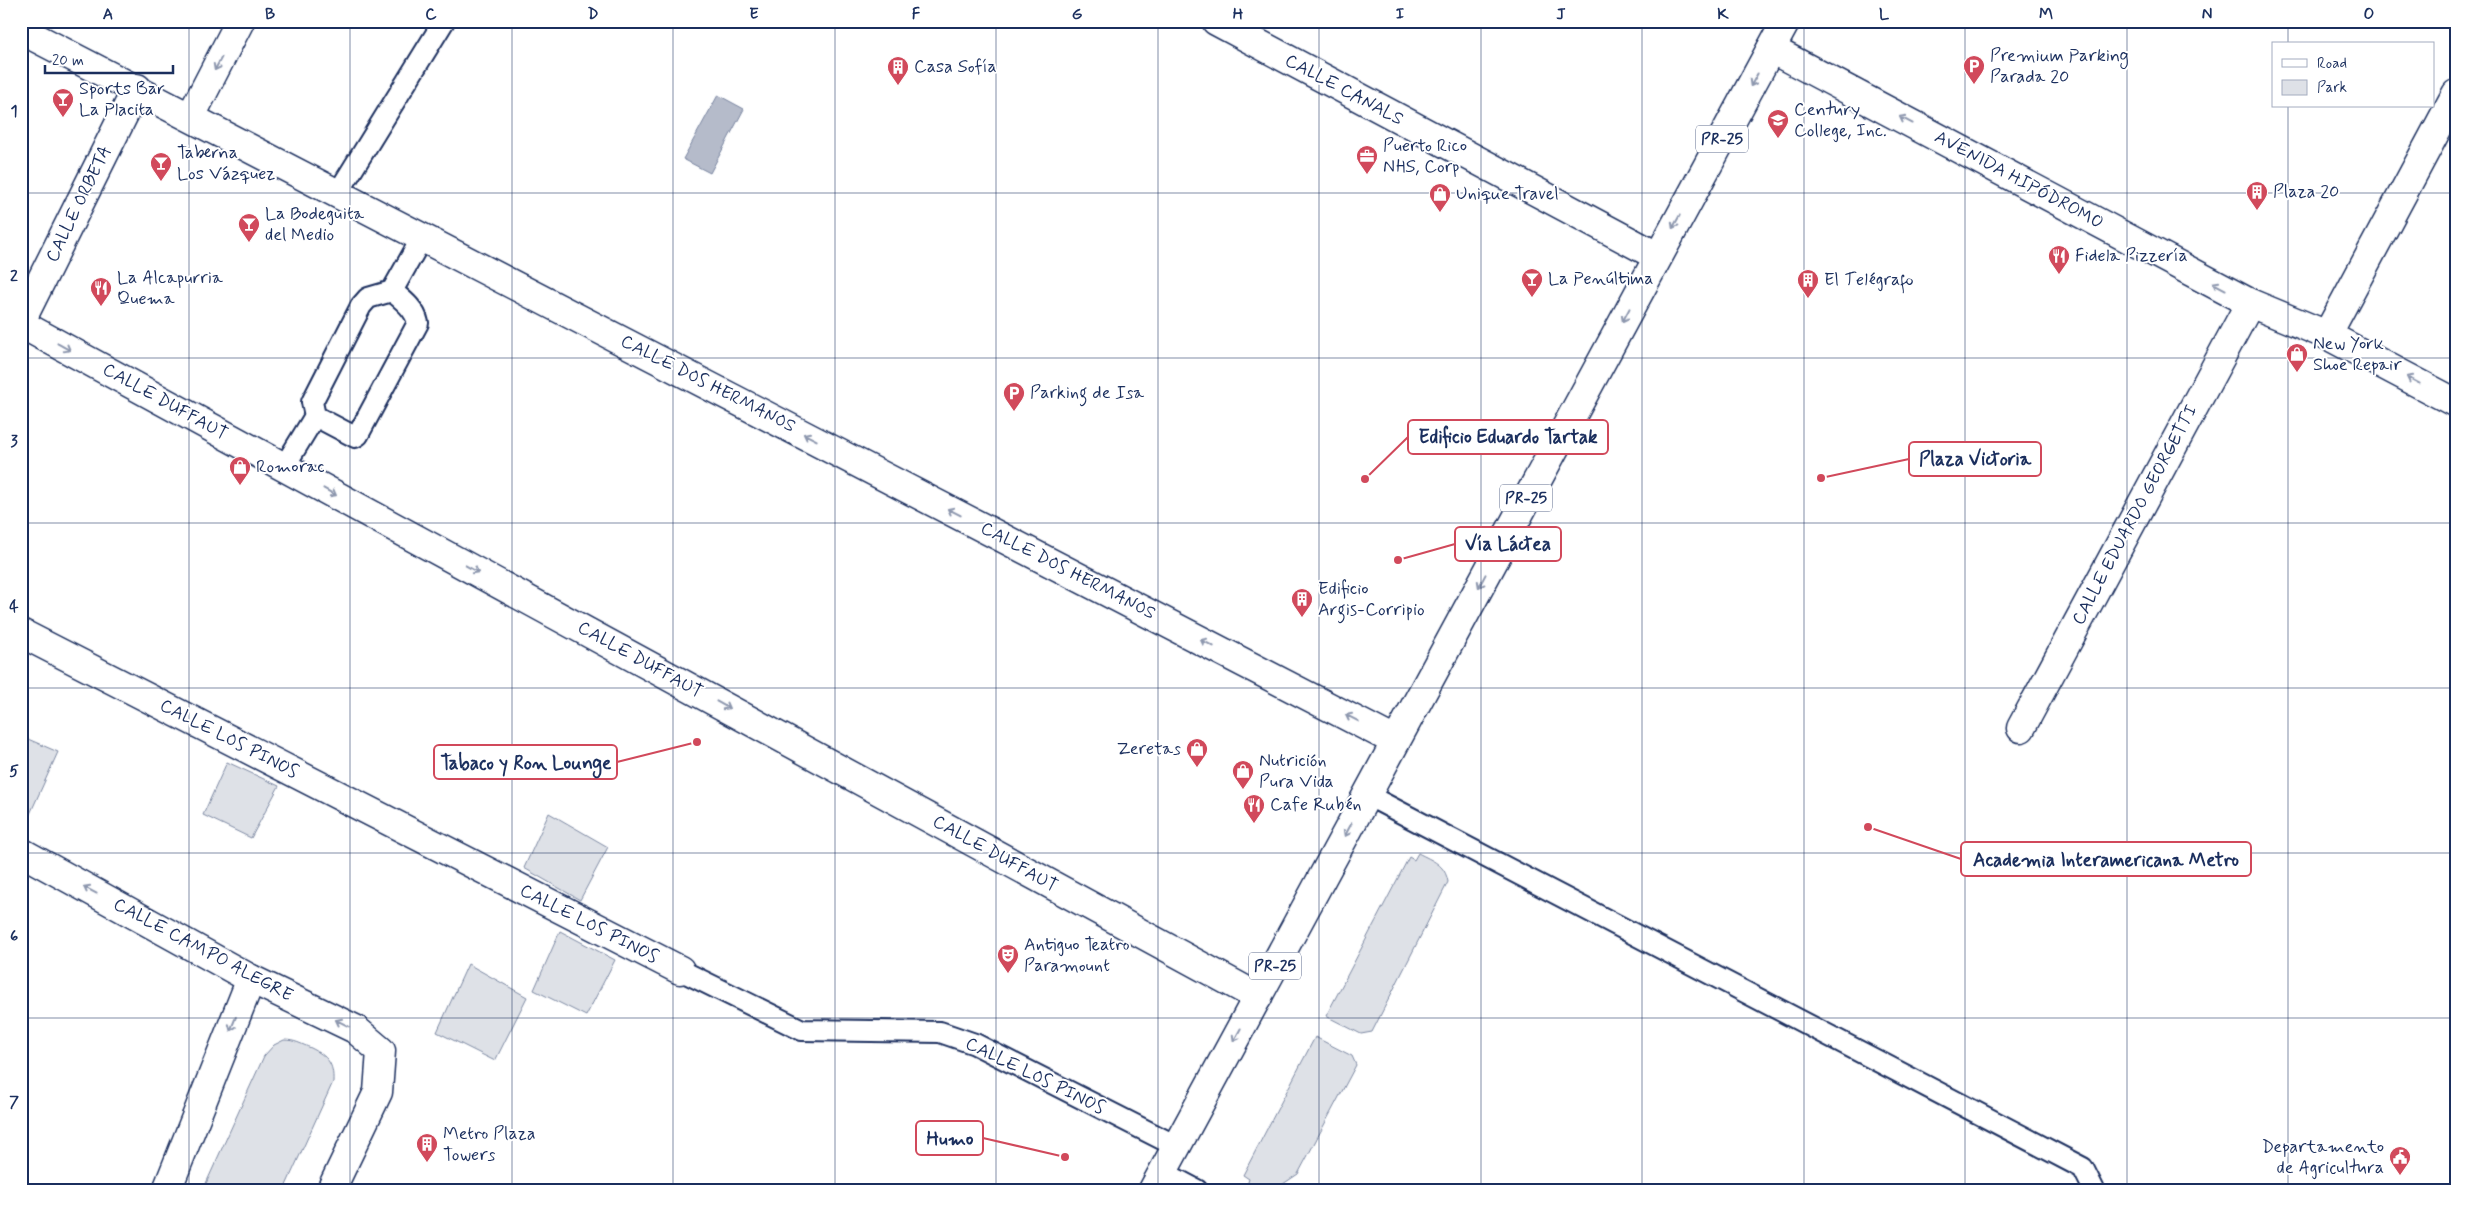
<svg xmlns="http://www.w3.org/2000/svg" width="2477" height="1211" font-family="Mynerve,sans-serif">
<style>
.green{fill:#dee1e7;stroke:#7c88a2}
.water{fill:#b5bbca;stroke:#77839f}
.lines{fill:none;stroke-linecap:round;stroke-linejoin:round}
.lane-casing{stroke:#1b2f5e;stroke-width:24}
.street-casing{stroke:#1b2f5e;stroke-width:31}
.primary-casing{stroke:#1b2f5e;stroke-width:31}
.lane{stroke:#fff;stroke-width:20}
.street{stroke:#fff;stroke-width:28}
.primary{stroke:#fff;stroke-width:28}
.oneway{stroke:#8d97ae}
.grid{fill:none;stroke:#1b2f5e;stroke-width:1;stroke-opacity:0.55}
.labels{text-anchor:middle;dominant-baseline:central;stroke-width:4;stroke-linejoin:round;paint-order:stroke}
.shield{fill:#fff;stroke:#5f6d8e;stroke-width:1}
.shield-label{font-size:16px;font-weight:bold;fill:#1b2f5e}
.poi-label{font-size:18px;fill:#1b2f5e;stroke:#fff;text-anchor:start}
.street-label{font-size:18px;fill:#1b2f5e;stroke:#fff}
.leader{fill:none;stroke:#d1495b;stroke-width:2}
.callout-dot{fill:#d1495b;stroke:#fff;stroke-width:2}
.callout{fill:#fff;stroke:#d1495b;stroke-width:2}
.callout-label{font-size:19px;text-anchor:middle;font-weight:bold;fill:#1b2f5e}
.neatline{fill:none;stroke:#1b2f5e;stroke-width:2}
.grid-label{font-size:16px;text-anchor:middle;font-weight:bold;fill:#1b2f5e}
</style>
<rect width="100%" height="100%" fill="#fff"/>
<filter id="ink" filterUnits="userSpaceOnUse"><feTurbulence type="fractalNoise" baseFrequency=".02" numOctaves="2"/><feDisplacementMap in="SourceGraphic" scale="10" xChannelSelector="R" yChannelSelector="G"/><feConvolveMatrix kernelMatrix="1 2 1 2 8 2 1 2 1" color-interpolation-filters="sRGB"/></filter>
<g filter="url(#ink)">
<!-- green -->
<g class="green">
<path d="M 21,736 L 58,752 L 25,825 L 21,823 Z"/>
<path d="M 227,762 L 279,786 L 251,838 L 203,815 Z"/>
<path d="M 549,813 L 608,847 L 580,900 L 524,868 Z"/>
<path d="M 1418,853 C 1433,861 1445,864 1448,882 L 1372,1032 L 1361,1034 L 1326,1016 L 1409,857 L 1414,860 Z"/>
<path d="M 560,931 L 615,960 L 586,1016 L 534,990 Z"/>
<path d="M 468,964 L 527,997 L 495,1061 L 437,1032 Z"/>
<path d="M 1315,1037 L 1352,1056 L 1356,1065 L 1298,1174 L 1277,1188 L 1258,1189 L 1247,1185 L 1249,1179 L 1243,1175 Z"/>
<path d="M 284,1040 C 295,1040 301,1044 311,1048 C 327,1056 334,1063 333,1082 L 284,1190 L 203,1190 L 264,1056 L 274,1045 Z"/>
</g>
<!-- water -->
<path class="water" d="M 718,95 L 744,109 L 710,173 L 683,159 Z"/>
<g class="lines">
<!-- lane casing -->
<g class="lane-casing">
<g id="lane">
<path d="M 338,193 L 444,21"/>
<path d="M 392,291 C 403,300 415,309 418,323 L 358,435 L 355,437 L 315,416 L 312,402 L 361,306 L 368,298 L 392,291 L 423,236"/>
<path d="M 284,467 L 315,416"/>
<path d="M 1367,795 L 2083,1168 L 2094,1190"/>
<path d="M 680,970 L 802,1030 L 940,1032 L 975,1044 L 1176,1146"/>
<path d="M 1163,1172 L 1197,1190"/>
</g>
</g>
<!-- street casing -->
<g class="street-casing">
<g id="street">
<path d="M 1216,21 L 1657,256"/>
<path d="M 21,30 L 1395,741"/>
<path d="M 1771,49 L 2250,303 L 2327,335 L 2456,403"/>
<path d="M 191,116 L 240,21"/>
<path d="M 21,321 L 137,88"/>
<path d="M 21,324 L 1258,997"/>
<path d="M 2327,335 L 2456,94"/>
<path d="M 21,633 L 680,970"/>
<path d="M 2021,728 L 2250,303"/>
<path d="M 21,852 L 251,979 L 355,1029 L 381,1051 L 378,1092 L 331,1190"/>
<path d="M 167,1190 L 251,979"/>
</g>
</g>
<!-- primary casing -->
<g class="primary-casing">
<path id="primary" d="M 1153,1190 L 1786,21"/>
</g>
<!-- lane -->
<use href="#lane" class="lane"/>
<!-- street -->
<use href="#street" class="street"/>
<!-- primary -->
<use href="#primary" class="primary"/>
</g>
<!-- one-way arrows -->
<defs><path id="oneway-shaft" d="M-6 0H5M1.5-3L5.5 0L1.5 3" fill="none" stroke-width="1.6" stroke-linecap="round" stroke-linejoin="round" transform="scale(1.25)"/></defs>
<g class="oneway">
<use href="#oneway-shaft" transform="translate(218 64) rotate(118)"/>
<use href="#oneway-shaft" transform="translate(1754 80) rotate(119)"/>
<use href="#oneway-shaft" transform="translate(1906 120) rotate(-152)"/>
<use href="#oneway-shaft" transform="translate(1676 222) rotate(119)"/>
<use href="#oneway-shaft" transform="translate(2219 286) rotate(-152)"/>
<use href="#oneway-shaft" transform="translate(1626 315) rotate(118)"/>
<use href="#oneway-shaft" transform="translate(64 347) rotate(29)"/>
<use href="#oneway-shaft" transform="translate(2413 380) rotate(-152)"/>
<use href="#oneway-shaft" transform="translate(810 437) rotate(-153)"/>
<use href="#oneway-shaft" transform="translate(330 492) rotate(29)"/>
<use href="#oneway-shaft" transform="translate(954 512) rotate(-153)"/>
<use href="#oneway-shaft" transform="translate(472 569) rotate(29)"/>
<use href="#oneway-shaft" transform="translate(1482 581) rotate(118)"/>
<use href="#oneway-shaft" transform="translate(1207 643) rotate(-153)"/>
<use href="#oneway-shaft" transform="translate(723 705) rotate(29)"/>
<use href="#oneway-shaft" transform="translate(1352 718) rotate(-153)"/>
<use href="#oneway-shaft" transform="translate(1348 830) rotate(118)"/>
<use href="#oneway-shaft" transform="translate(90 890) rotate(-152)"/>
<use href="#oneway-shaft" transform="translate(342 1023) rotate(-153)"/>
<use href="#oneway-shaft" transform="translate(233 1024) rotate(112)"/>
<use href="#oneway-shaft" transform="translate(1237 1035) rotate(119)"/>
</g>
</g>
<!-- grid -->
<path class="grid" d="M 189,21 L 189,1190M 350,21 L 350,1190M 512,21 L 512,1190M 673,21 L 673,1190M 835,21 L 835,1190M 996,21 L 996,1190M 1158,21 L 1158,1190M 1319,21 L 1319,1190M 1481,21 L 1481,1190M 1642,21 L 1642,1190M 1804,21 L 1804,1190M 1965,21 L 1965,1190M 2127,21 L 2127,1190M 2288,21 L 2288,44M 2288,106 L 2288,1190M 21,193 L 2456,193M 21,358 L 2456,358M 21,523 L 2456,523M 21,688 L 2456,688M 21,853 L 2456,853M 21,1018 L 2456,1018"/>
<!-- icons -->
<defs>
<g id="parking-pin" transform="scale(1.125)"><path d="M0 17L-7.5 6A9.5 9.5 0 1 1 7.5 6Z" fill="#d1495b" stroke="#fff"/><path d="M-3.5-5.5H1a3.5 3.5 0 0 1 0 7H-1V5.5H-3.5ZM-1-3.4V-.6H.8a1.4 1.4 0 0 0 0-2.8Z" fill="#fff"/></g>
<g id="building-pin" transform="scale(1.125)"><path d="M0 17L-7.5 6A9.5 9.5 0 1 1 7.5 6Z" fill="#d1495b" stroke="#fff"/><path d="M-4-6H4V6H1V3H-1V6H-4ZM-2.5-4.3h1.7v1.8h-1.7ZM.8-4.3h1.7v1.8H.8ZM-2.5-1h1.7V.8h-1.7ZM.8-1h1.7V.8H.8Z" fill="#fff"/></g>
<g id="bar-pin" transform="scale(1.125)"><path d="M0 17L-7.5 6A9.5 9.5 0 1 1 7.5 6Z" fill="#d1495b" stroke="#fff"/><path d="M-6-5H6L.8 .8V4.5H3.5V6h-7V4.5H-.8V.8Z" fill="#fff"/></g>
<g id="university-pin" transform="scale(1.125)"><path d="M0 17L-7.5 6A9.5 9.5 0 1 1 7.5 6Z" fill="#d1495b" stroke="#fff"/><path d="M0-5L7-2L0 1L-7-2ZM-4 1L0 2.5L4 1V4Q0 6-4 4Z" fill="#fff"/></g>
<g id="office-pin" transform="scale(1.125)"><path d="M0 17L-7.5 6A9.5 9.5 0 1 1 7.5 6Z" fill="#d1495b" stroke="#fff"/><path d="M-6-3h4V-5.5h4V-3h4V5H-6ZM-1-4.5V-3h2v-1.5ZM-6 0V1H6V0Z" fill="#fff"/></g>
<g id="shop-pin" transform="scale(1.125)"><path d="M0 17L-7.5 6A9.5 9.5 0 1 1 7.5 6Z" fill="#d1495b" stroke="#fff"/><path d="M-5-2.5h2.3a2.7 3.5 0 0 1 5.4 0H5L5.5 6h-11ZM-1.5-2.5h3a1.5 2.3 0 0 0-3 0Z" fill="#fff"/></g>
<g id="restaurant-pin" transform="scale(1.125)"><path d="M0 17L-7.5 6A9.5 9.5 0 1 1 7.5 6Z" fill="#d1495b" stroke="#fff"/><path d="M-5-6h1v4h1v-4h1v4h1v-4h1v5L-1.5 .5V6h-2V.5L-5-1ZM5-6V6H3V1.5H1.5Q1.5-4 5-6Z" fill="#fff"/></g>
<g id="theatre-pin" transform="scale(1.125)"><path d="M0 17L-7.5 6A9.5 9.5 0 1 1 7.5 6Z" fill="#d1495b" stroke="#fff"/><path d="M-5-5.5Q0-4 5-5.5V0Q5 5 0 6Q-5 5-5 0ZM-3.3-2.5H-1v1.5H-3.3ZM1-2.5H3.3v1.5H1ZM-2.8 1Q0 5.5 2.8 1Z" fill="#fff"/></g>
<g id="civic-pin" transform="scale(1.125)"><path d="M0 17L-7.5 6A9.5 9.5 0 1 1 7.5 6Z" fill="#d1495b" stroke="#fff"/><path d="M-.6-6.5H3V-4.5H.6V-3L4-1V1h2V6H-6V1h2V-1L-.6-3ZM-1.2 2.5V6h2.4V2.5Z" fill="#fff"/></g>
</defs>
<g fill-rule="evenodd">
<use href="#parking-pin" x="1974" y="66"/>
<use href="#building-pin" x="898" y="67"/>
<use href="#bar-pin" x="63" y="99"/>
<use href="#university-pin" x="1778" y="120"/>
<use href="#office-pin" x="1367" y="156"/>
<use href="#bar-pin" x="161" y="163"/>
<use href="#building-pin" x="2257" y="192"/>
<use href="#shop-pin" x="1440" y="194"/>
<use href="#bar-pin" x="249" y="224"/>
<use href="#restaurant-pin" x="2059" y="256"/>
<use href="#bar-pin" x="1532" y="279"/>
<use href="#building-pin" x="1808" y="280"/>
<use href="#restaurant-pin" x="101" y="288"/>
<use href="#shop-pin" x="2297" y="354"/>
<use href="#parking-pin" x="1014" y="393"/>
<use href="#shop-pin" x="240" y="467"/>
<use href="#building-pin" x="1302" y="599"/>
<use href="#shop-pin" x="1197" y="749"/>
<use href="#shop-pin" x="1243" y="771"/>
<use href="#restaurant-pin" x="1254" y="805"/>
<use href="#theatre-pin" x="1008" y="955"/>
<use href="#building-pin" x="427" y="1144"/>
<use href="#civic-pin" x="2400" y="1157"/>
</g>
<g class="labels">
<!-- shield labels -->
<g class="shield">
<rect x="1696" y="125.5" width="52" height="27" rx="4"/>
<rect x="1500" y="484.5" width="52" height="27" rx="4"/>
<rect x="1249" y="952.5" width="52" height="27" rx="4"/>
</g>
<g class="shield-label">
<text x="1722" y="139">PR-25</text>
<text x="1526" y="498">PR-25</text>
<text x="1275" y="966">PR-25</text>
</g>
<!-- poi labels -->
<g class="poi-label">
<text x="1990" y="56">Premium Parking<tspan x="1990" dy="21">Parada 20</tspan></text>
<text x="914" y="67">Casa Sofía</text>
<text x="79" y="89">Sports Bar<tspan x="79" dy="21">La Placita</tspan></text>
<text x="1794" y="110">Century<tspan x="1794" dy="21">College, Inc.</tspan></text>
<text x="1383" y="146">Puerto Rico<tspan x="1383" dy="21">NHS, Corp</tspan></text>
<text x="177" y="153">Taberna<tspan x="177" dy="21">Los Vázquez</tspan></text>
<text x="2273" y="192">Plaza 20</text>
<text x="1456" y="194">Unique Travel</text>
<text x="265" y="214">La Bodeguita<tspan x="265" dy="21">del Medio</tspan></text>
<text x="2075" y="256">Fidela Pizzería</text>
<text x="117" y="278">La Alcapurria<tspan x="117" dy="21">Quema</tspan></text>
<text x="1548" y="279">La Penúltima</text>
<text x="1824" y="280">El Telégrafo</text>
<text x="2313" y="344">New York<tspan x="2313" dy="21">Shoe Repair</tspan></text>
<text x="1030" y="393">Parking de Isa</text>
<text x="256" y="467">Romorac</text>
<text x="1318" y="589">Edificio<tspan x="1318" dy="21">Argis-Corripio</tspan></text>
<text x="1181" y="749" text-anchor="end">Zeretas</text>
<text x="1259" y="761">Nutrición<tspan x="1259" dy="21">Pura Vida</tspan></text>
<text x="1270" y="805">Cafe Rubén</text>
<text x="1024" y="945">Antiguo Teatro<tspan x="1024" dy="21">Paramount</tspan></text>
<text x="443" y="1134">Metro Plaza<tspan x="443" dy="21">Towers</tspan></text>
<text x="2384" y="1147" text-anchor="end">Departamento<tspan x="2384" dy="21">de Agricultura</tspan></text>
</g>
<!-- street labels -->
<g class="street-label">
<text transform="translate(1344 90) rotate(28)">CALLE CANALS</text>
<text transform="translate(2019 180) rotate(28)">AVENIDA HIPÓDROMO</text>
<text transform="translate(79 204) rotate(-64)">CALLE ORBETA</text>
<text transform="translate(708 384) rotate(27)">CALLE DOS HERMANOS</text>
<text transform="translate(165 402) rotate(29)">CALLE DUFFAUT</text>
<text transform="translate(2135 515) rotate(-62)">CALLE EDUARDO GEORGETTI</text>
<text transform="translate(1068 571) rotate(27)">CALLE DOS HERMANOS</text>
<text transform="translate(640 660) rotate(29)">CALLE DUFFAUT</text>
<text transform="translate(229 739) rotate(27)">CALLE LOS PINOS</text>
<text transform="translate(995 854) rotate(29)">CALLE DUFFAUT</text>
<text transform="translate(589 924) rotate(27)">CALLE LOS PINOS</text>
<text transform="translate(203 950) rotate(28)">CALLE CAMPO ALEGRE</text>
<text transform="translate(1035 1076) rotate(26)">CALLE LOS PINOS</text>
</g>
</g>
<!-- callouts -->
<path class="leader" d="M1365 479L1408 437M1821 478L1909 459M1398 560L1455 544M697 742L617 762M1868 827L1961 859M1065 1157L983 1138"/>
<g class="callout-dot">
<circle cx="1365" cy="479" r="5"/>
<circle cx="1821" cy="478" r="5"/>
<circle cx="1398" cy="560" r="5"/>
<circle cx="697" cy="742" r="5"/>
<circle cx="1868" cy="827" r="5"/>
<circle cx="1065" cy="1157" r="5"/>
</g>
<g class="callout">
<rect x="1408" y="420" width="200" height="34" rx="5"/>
<rect x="1909" y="442" width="132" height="34" rx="5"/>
<rect x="1455" y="527" width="106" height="34" rx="5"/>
<rect x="434" y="745" width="183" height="34" rx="5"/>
<rect x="1961" y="842" width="290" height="34" rx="5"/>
<rect x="916" y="1121" width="67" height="34" rx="5"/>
</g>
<g class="callout-label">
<text x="1508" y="443">Edificio Eduardo Tartak</text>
<text x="1975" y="465">Plaza Victoria</text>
<text x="1508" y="550">Vía Láctea</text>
<text x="526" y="769">Tabaco y Ron Lounge</text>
<text x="2106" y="866">Academia Interamericana Metro</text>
<text x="950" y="1145">Humo</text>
</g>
<!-- margin -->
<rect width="2477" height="1211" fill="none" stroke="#fff" stroke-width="55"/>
<!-- legend -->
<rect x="2272" y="42" width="162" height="65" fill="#ffffff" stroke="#a4acbf"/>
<rect x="2282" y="59" width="25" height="8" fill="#ffffff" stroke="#a4acbf"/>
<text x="2317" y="68" font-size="15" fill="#1b2f5e">Road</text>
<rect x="2282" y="80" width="25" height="15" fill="#dee1e7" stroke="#a4acbf"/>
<text x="2317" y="92" font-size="15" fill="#1b2f5e">Park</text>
<!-- scale -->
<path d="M45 65v8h128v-8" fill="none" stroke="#1b2f5e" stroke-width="2.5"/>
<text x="52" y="65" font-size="15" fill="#1b2f5e" stroke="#ffffff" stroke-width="4" paint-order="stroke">20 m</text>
<rect x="28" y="28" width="2422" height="1156" class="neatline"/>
<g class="grid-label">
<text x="108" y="19">A</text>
<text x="270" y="19">B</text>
<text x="431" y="19">C</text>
<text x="593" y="19">D</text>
<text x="754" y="19">E</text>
<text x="916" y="19">F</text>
<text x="1077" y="19">G</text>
<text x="1238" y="19">H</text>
<text x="1400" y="19">I</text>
<text x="1561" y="19">J</text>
<text x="1723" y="19">K</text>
<text x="1884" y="19">L</text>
<text x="2046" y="19">M</text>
<text x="2207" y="19">N</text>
<text x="2369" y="19">O</text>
<text x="14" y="116">1</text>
<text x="14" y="281">2</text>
<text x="14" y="446">3</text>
<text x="14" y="611">4</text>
<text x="14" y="776">5</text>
<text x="14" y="941">6</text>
<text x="14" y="1107">7</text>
</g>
</svg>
